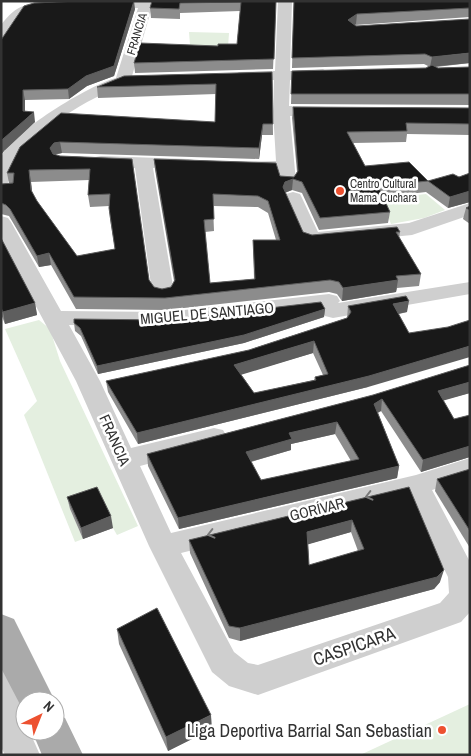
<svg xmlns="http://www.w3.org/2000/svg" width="471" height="756" font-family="'Archivo Narrow',sans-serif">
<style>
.green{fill:#e4efe0}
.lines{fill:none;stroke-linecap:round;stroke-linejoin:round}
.minor{fill:#cfcfcf;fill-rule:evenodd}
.major{fill:#aaa;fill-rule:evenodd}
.wall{fill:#8c8c8c;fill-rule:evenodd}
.shaded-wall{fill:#5e5e5e}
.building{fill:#191919;stroke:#5e5e5e;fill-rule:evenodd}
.oneway{stroke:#797979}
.poi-dot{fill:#ed5130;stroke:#fff;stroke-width:2}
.labels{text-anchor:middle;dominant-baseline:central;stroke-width:5;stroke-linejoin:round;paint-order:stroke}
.far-street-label{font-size:12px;fill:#323232;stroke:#fff}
.far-poi-label{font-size:12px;fill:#323232;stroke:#fff;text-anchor:start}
.street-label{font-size:15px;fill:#323232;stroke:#fff}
.near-street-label{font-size:18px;fill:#323232;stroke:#fff}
.near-poi-label{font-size:18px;fill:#323232;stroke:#fff;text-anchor:end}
</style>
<rect width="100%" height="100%" fill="#fff"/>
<!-- green -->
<g class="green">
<path d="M 189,32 L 229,33 L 228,47 L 190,45 Z"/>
<path d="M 426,194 L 445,210 L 424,218 L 391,224 L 381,199 Z"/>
<path d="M 39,320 L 50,329 L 60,361 L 138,526 L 117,535 L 113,528 L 70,509 L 83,539 L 75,542 L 24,415 L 37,401 L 5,329 Z"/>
<path d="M 470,704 L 470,755 L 360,755 Z"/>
</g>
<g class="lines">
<!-- minor -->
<g class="minor">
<path d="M 227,1 L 220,5 L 152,7 L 132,76 L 136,80 L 133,83 C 95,93 45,124 21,156 C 14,164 13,175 7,184 L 1,185 C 1,177 0,166 1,158 C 8,134 91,84 116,78 L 138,8 L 102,9 L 97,8 L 95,5 L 97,2 Z"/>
<path d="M 278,1 L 292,1 L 290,71 L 323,69 L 331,74 L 323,79 L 290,80 L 289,106 L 326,107 L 332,109 L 334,112 L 332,115 L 326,117 L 290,116 L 296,182 L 293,186 L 281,186 L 277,172 L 240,170 L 237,166 L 240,162 L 276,161 L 273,111 L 274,80 L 239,82 L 231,77 L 239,72 L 275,71 Z"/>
<path d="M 54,2 L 61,6 L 59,9 L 26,14 L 6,39 L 1,40 L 1,25 C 17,4 28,2 54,2 Z"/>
<path d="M 101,156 L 188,159 L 194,160 L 197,164 L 194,168 L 153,168 L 174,292 L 171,297 L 163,299 L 155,297 L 152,292 L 135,168 L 95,165 L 92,161 L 95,157 Z"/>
<path d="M 293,192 L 300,194 L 302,198 L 318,232 L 409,223 L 470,203 L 470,215 L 412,235 L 311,245 L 304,243 L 301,239 L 284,198 L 286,194 Z"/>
<path d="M 1,216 L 8,218 L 11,222 L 61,311 L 166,312 L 329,294 L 337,296 L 340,301 L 338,303 L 470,282 L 470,294 L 333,318 L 325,316 L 322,311 L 324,308 L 166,326 L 69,325 L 100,381 L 131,448 L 214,428 L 223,430 L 227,437 L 223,444 L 140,466 L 171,533 L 416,475 L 470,458 L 470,478 L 432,490 L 470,562 L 470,612 L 461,622 L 258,695 L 229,686 L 212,672 L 149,546 L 76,381 L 1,241 ZM 409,497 L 448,577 L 449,593 L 440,603 L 258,665 L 248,663 L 234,652 L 181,553 Z"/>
<path d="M 1,662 L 12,667 L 31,701 L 25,701 L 25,731 L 39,731 L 37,735 L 32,737 L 40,755 L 5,755 L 1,747 Z"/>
</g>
<!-- major -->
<g class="major">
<path d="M 1,614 L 14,619 L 55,701 L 25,701 L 25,714 L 1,668 Z"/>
<path d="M 55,714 L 65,718 L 83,755 L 42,755 L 32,731 L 55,731 Z"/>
</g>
</g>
<!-- wall -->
<g class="wall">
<path d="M 152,1 L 276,1 L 273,69 L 135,73 L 134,63 L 218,46 L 218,44 L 237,44 L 240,11 L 180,13 L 180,19 L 151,18 L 150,8 Z"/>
<path d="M 294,1 L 470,1 L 470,17 L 355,25 L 470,63 L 436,67 L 438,68 L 470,67 L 470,105 L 291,104 L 292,71 L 426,68 L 428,66 L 424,64 L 292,68 Z"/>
<path d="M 135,9 L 114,76 L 87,86 L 69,99 L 25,100 L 25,111 L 35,122 L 5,150 L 1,40 Z"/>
<path d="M 272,72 L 273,135 L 262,135 L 259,159 L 62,153 L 55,155 L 60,156 L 132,159 L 149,280 L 154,287 L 162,289 L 171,287 L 174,281 L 155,170 L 154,159 L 280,176 L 294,177 L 297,172 L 292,118 L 293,107 L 470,108 L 470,135 L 407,134 L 406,142 L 353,143 L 365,166 L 428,181 L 459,177 L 470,173 L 470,202 L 448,208 L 426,192 L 383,197 L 390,212 L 388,223 L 319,230 L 302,193 L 292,190 L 285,193 L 303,232 L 312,235 L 400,232 L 399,238 L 421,274 L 419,286 L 397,288 L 396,292 L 342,301 L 337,294 L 329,292 L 166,310 L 76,309 L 51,265 L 39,267 L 12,221 L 9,216 L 1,214 L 1,184 L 9,183 L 7,173 L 20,147 L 215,122 L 216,94 L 98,98 L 97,87 ZM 89,180 L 88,195 L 90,207 L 109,206 L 110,219 L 115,249 L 77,256 L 37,201 L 32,192 L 31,182 ZM 213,206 L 258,207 L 268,213 L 276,240 L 253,240 L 254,279 L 210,283 L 205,232 L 214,231 Z"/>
<path d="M 470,206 L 470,224 L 463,219 L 466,208 Z"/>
<path d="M 1,238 L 35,303 L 37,315 L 5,324 L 1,314 Z"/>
<path d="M 348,306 L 407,312 L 399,314 L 368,387 L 138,444 L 108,392 L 106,381 L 249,350 L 347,318 ZM 313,353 L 323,375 L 315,377 L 314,380 L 254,393 L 241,374 Z"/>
<path d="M 325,309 L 324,317 L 244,343 L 98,374 L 81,336 L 75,331 L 74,323 L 166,320 Z"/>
<path d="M 470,365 L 470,393 L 443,400 L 454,419 L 470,415 L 470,457 L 421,472 L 381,411 L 378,413 L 399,466 L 397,478 L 179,529 L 148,466 L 147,454 L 373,395 ZM 335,434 L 351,461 L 261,480 L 251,462 L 291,450 L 291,444 Z"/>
<path d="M 470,469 L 470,548 L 435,491 L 437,479 Z"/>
<path d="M 409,487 L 440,582 L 434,589 L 240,641 L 229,638 L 190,553 L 189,540 ZM 351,532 L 358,551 L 309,565 L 308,544 Z"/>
<path d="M 67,497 L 113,528 L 83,539 L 70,509 Z"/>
<path d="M 117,629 L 212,729 L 168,751 L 119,644 Z"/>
</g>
<!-- shaded-wall -->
<g class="shaded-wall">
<path d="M 134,1 L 135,9 L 114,76 L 87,86 L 69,99 L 68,89 Z"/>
<path d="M 357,14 L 356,24 L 347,29 L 348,20 Z"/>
<path d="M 470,53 L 470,63 L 430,67 L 432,57 Z"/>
<path d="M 23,90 L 25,100 L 25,120 L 34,112 L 35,122 L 5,150 L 1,155 L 1,141 L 23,111 Z"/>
<path d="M 263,124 L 262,135 L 259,159 L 259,148 Z"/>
<path d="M 60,142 L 62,153 L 56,154 L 52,159 L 50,148 L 54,143 Z"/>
<path d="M 29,170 L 31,182 L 33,201 L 31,190 Z"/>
<path d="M 293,179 L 292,190 L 284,193 L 283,187 L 285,182 Z"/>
<path d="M 470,191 L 470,202 L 448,208 L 450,197 Z"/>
<path d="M 49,253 L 51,265 L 39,267 L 37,256 Z"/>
<path d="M 398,280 L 396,292 L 342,301 L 343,288 Z"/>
<path d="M 409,301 L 407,312 L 392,315 L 393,304 Z"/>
<path d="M 35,303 L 37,315 L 5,324 L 3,312 Z"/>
<path d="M 325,309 L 324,317 L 244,343 L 98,374 L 97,366 Z"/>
<path d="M 314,341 L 313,353 L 234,377 L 234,365 Z"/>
<path d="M 470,346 L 470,357 L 368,387 L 138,444 L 137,433 Z"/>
<path d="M 470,382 L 470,393 L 435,403 L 438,391 Z"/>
<path d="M 382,399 L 381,411 L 372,415 L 374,404 Z"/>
<path d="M 337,422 L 335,434 L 291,444 L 291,450 L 246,463 L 246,452 L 289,433 Z"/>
<path d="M 470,446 L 470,457 L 421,472 L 423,460 Z"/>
<path d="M 399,466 L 397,478 L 179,529 L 178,518 Z"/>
<path d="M 111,516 L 113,528 L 83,539 L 81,528 Z"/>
<path d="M 352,520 L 351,532 L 306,545 L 307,532 Z"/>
<path d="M 444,570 L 440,582 L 434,589 L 240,641 L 240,628 Z"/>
<path d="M 211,715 L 212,729 L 168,751 L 166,737 Z"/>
</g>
<!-- building -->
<g class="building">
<path d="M 79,1 L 134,1 L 114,66 L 86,76 L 68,89 L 23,90 L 23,111 L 34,112 L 3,139 L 1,141 L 1,40 L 24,6 L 34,3 Z"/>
<path d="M 152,1 L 276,1 L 274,59 L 134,63 L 140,43 L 218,46 L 218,44 L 237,44 L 241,2 L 180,3 L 179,9 L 150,8 Z"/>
<path d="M 294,1 L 470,1 L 470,8 L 357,14 L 348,20 L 356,26 L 470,19 L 470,53 L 432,57 L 425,54 L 292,58 Z"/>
<path d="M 432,65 L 438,68 L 470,67 L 470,94 L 291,94 L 292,71 L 426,68 Z"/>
<path d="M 272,72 L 273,124 L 263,124 L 259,148 L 60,142 L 54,143 L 50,148 L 53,154 L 60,156 L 132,159 L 149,280 L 154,287 L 162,289 L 171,287 L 175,280 L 154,159 L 276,163 L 280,176 L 294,177 L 298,171 L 293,107 L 470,108 L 470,124 L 406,123 L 407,131 L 347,132 L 365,166 L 409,162 L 428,181 L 378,186 L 390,212 L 320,218 L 302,182 L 293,179 L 285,182 L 283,187 L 303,232 L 312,235 L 397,227 L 400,232 L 396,232 L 421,274 L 396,276 L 398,280 L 343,288 L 339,282 L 330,280 L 165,298 L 74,297 L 49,253 L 37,256 L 10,209 L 6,205 L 1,203 L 1,184 L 13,183 L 14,173 L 7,173 L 20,147 L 61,113 L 215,122 L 216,84 L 97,87 L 124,76 ZM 90,169 L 88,195 L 110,194 L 109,208 L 115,249 L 77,256 L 37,201 L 31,190 L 29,170 ZM 213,194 L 258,196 L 268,201 L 280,240 L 253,240 L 255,279 L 210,283 L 204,220 L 214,219 Z"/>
<path d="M 470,173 L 470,191 L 450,197 L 428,181 L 453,174 L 459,177 Z"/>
<path d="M 470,206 L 470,210 L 466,208 Z"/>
<path d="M 1,238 L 35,303 L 3,312 L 1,308 Z"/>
<path d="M 406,296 L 409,301 L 393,304 L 409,333 L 448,327 L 470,320 L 470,346 L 369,376 L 137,433 L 106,381 L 249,350 L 347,318 L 351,312 L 348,306 ZM 314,341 L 328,374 L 315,377 L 316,380 L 254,393 L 234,365 Z"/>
<path d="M 321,302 L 325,309 L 244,335 L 97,366 L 80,328 L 74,323 L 74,319 L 166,320 Z"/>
<path d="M 470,365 L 470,382 L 438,391 L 454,419 L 470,415 L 470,446 L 423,460 L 382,399 L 374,404 L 399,466 L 178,518 L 147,454 L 373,395 ZM 337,422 L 359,459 L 261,480 L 246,452 L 292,439 L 289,433 Z"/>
<path d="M 470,469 L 470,531 L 437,479 Z"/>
<path d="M 97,487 L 111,516 L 81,528 L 67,497 Z"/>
<path d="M 409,487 L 444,570 L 437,577 L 240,628 L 229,626 L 189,540 ZM 352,520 L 364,549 L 309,565 L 307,532 Z"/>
<path d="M 157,608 L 211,715 L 166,737 L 117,629 Z"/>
</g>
<!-- one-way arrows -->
<defs><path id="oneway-chevron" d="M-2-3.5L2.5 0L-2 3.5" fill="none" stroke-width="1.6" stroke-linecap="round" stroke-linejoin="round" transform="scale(1.25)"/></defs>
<g class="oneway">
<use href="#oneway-chevron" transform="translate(369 496) rotate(166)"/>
<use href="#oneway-chevron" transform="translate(211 534) rotate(166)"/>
</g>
<!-- markers -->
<g class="poi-dot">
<circle cx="340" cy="191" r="5"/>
<circle cx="442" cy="730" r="5"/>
</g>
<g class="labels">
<!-- far-street labels -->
<g class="far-street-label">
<text transform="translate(137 34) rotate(-73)">FRANCIA</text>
</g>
<!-- far-poi labels -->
<g class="far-poi-label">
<text x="350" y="184">Centro Cultural<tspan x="350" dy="14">Mama Cuchara</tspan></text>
</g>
<!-- street labels -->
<g class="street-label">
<text transform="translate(207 313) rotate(-5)">MIGUEL DE SANTIAGO</text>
<text transform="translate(115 440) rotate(66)">FRANCIA</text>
<text transform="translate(317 509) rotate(-14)">GORÍVAR</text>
</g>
<!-- near-street labels -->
<g class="near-street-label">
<text transform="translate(354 646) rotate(-19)">CASPICARA</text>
</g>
<!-- near-poi labels -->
<g class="near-poi-label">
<text x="432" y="730">Liga Deportiva Barrial San Sebastian</text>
</g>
</g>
<!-- border -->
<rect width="471" height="756" fill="none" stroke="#323232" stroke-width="5"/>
<!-- north arrow -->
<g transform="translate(40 716) rotate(43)"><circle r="24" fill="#ffffff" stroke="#adadad"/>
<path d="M0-4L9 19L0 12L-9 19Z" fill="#ed5130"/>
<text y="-8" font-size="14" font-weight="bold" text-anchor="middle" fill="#323232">N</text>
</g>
</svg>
